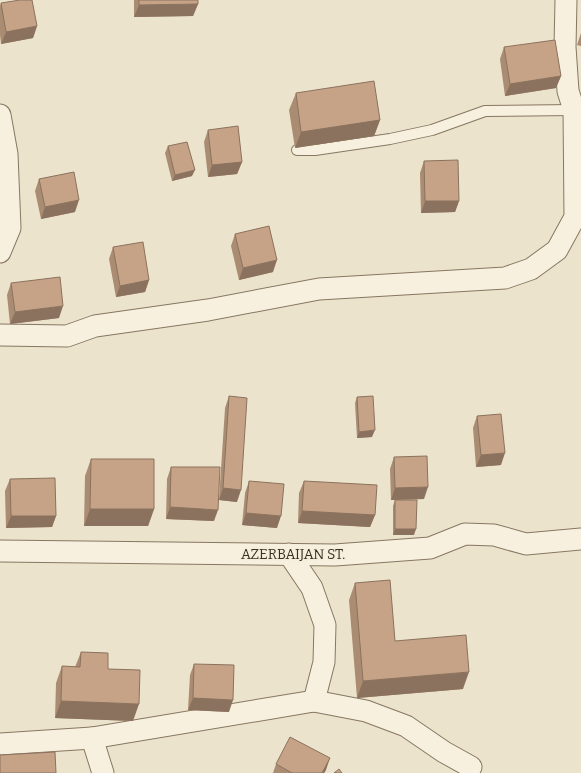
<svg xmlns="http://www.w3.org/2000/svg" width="581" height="773" font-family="Bitter,serif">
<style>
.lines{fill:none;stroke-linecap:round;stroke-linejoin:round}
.lane-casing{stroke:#877761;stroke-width:12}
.street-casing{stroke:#877761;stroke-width:23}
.lane{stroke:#f7f0df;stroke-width:10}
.street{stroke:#f7f0df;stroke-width:21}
.wall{fill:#aa8c73}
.shaded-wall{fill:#8b725e}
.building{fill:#c6a386;stroke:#8b725e}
.labels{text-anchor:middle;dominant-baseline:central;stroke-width:3;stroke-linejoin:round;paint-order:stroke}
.street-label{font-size:14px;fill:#3a2f23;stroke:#f4eddb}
</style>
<rect width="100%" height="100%" fill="#ece3cc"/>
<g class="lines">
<!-- lane casing -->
<g class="lane-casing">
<path id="lane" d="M 297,150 L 315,150 L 390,139 L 432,130 L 485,111 L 574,110"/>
</g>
<!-- street casing -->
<g class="street-casing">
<g id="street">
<path d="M 0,115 L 7,154 L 10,228 L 0,252"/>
<path d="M 0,335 L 67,336 L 95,326 L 208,310 L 319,289 L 505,278 L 531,269 L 557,250 L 575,217 L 574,110 L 568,91 L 565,47 L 566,0"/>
<path d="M 0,551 L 335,555 L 430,548 L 465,534 L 494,535 L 526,544 L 581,539"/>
<path d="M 289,554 L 312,588 L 325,625 L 324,662 L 314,701"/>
<path d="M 92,738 L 103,773"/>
<path d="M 0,744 L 92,738 L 314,701 L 366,711 L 406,726 L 444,752 L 471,767"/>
</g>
</g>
<!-- lane -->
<use href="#lane" class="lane"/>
<!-- street -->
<use href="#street" class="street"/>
</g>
<!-- wall -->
<g class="wall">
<path d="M 134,0 L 198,0 L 198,4 L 193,16 L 134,17 Z"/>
<path d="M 1,3 L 37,26 L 33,38 L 1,44 L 0,35 L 0,6 Z"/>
<path d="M 581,33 L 581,46 L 577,45 Z"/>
<path d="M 504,47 L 561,76 L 556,88 L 505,96 L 500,59 Z"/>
<path d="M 296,93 L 380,120 L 374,136 L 295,148 L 289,110 Z"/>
<path d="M 208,130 L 242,162 L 237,174 L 208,177 L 204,142 Z"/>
<path d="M 168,146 L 192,176 L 172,181 L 165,153 Z"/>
<path d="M 424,161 L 459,201 L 455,212 L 421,213 L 420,173 Z"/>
<path d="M 39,179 L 75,212 L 41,219 L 35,191 Z"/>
<path d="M 235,234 L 273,272 L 239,280 L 231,246 Z"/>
<path d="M 113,247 L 149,280 L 145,292 L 116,297 L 109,259 Z"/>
<path d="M 11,283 L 59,318 L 10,324 L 7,295 Z"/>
<path d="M 229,396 L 237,502 L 219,500 L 225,408 Z"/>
<path d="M 357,397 L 372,437 L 357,438 L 355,403 Z"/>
<path d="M 477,416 L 501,465 L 476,467 L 473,428 Z"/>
<path d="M 394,457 L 424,499 L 391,500 L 390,469 Z"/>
<path d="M 91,459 L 154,509 L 148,526 L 84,526 L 85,476 Z"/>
<path d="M 171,467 L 214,521 L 166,519 L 167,479 Z"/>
<path d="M 10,479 L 56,516 L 52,527 L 6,528 L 5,491 Z"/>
<path d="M 249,481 L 277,528 L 242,525 L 245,493 Z"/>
<path d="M 304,481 L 375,515 L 370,527 L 298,523 L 299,493 Z"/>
<path d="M 395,500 L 414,535 L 393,535 L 393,506 Z"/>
<path d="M 355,583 L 395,641 L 463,689 L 357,698 L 349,600 Z"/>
<path d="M 81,652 L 108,669 L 133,721 L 55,718 L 56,683 L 62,666 L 75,667 Z"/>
<path d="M 194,664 L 229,712 L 188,710 L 190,675 Z"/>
<path d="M 276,764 L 326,770 L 324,773 L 273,773 Z"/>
</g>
<!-- shaded-wall -->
<g class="shaded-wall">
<path d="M 198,4 L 193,16 L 134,17 L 139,5 Z"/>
<path d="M 37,26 L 33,38 L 1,44 L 6,32 Z"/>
<path d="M 561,76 L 556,88 L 505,96 L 510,84 Z"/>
<path d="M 380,120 L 374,136 L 295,148 L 301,132 Z"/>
<path d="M 242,162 L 237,174 L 208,177 L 212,165 Z"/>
<path d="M 195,170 L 192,176 L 172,181 L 175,175 Z"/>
<path d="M 79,200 L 75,212 L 41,219 L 45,207 Z"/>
<path d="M 425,201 L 459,201 L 455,212 L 421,213 Z"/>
<path d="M 277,260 L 273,272 L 239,280 L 243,268 Z"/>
<path d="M 149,280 L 145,292 L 116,297 L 120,286 Z"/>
<path d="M 63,306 L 59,318 L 10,324 L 15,312 Z"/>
<path d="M 375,430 L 372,437 L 357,438 L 359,432 Z"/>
<path d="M 505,453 L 501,465 L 476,467 L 481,455 Z"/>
<path d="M 428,487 L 424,499 L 391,500 L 395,488 Z"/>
<path d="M 223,488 L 241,490 L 237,502 L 219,500 Z"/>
<path d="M 170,507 L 218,510 L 214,521 L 166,519 Z"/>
<path d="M 90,509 L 154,509 L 148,526 L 84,526 Z"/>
<path d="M 302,511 L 375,515 L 370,527 L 298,523 Z"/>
<path d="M 246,513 L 281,516 L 277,528 L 242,525 Z"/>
<path d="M 11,516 L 56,516 L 52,527 L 6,528 Z"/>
<path d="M 395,529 L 416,529 L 414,535 L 393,535 Z"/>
<path d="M 469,672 L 463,689 L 357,698 L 363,681 Z"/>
<path d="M 193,698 L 233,700 L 229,712 L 188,710 Z"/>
<path d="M 61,701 L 139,704 L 133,721 L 55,718 Z"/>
<path d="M 330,758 L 326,770 L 324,773 L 322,773 Z"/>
</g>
<!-- building -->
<g class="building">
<path d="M 20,0 L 32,0 L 37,26 L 6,32 L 1,3 Z"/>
<path d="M 139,0 L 198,0 L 198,4 L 139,5 Z"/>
<path d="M 555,40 L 561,76 L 510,84 L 504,47 Z"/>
<path d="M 374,81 L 380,120 L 301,132 L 296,93 Z"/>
<path d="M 238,126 L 242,162 L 212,165 L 208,130 Z"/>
<path d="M 187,142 L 195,170 L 175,175 L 168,146 Z"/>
<path d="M 458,160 L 459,201 L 425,201 L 424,161 Z"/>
<path d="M 74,172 L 79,200 L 45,207 L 39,179 Z"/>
<path d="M 269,226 L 277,260 L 243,268 L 235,234 Z"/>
<path d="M 143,242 L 149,280 L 120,286 L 113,247 Z"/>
<path d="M 60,277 L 63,306 L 15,312 L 11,283 Z"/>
<path d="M 229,396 L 247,398 L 241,490 L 223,488 Z"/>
<path d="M 373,396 L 375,430 L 359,432 L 357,397 Z"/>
<path d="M 501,414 L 505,453 L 481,455 L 477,416 Z"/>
<path d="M 427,456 L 428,487 L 395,488 L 394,457 Z"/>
<path d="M 91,459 L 154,459 L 154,509 L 90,509 Z"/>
<path d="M 171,467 L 220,467 L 218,510 L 170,507 Z"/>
<path d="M 55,478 L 56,516 L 11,516 L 10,479 Z"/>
<path d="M 249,481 L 284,484 L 281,516 L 246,513 Z"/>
<path d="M 304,481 L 377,485 L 375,515 L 302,511 Z"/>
<path d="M 395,500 L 417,500 L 416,529 L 395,529 Z"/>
<path d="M 390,580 L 395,641 L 466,635 L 469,672 L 363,681 L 355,583 Z"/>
<path d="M 81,652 L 108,653 L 108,669 L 140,670 L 139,704 L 61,701 L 62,666 L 80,667 Z"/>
<path d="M 194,664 L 234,665 L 233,700 L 193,698 Z"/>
<path d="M 290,737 L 330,758 L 322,773 L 292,773 L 276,764 Z"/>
<path d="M 55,752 L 56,773 L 0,773 L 0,755 Z"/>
<path d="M 339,769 L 342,773 L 334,773 Z"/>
</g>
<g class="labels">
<!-- street labels -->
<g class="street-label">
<text x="293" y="554">AZERBAIJAN ST.</text>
</g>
</g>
</svg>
